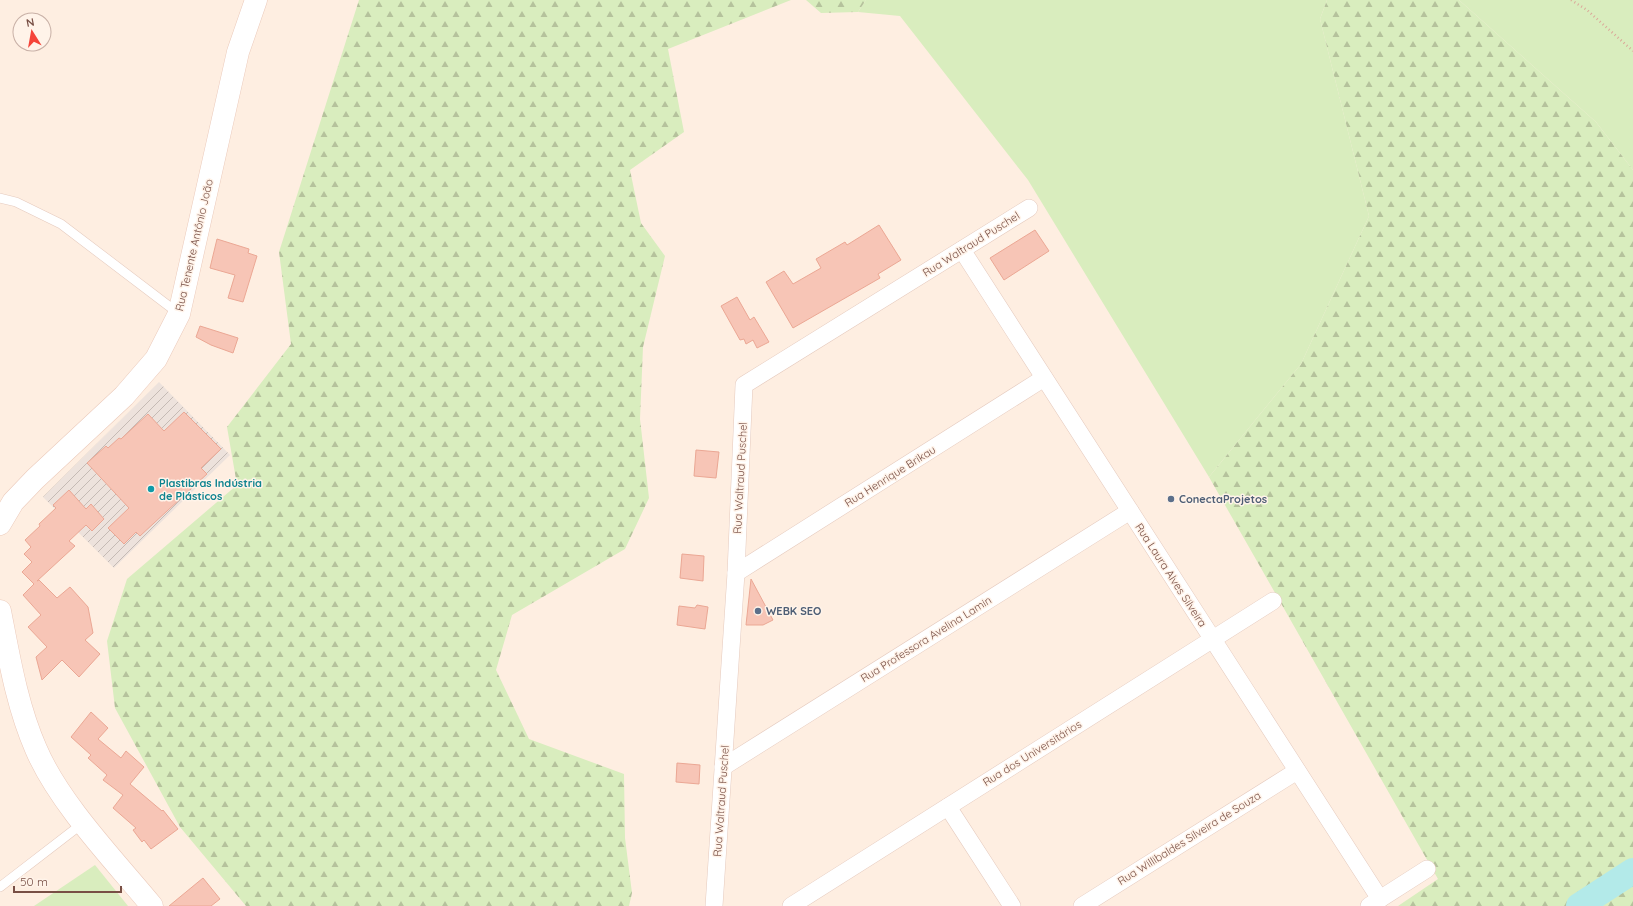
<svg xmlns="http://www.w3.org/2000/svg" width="1633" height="906" font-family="Quicksand,sans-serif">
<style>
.industrial{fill:url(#industrial-furrows)}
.grass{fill:#d9edbe}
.forest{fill:url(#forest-firs)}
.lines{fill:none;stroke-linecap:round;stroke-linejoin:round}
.river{stroke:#b3eae9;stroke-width:26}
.building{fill:#f7c5b6;stroke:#eba794}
.lane-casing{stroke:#e5cabe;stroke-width:10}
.street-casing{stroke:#e5cabe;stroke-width:18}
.secondary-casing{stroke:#ebcabb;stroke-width:23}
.path{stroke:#dba899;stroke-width:2.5;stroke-dasharray:1 3;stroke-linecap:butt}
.lane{stroke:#fff;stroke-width:9}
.street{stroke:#fff;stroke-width:17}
.secondary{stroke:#fff;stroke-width:22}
.culture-dot{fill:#0f9aa8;stroke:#fff3e9;stroke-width:1.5}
.service-dot{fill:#5c6f8a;stroke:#fff3e9;stroke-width:1.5}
.labels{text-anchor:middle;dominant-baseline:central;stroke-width:3;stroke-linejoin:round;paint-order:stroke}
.street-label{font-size:11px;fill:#784f45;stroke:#fff3e9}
.culture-label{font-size:11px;font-weight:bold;fill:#0d838f;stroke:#fff3e9;text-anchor:start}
.service-label{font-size:11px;font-weight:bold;fill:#4e5e75;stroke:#fff3e9;text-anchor:start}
</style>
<defs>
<pattern id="industrial-furrows" width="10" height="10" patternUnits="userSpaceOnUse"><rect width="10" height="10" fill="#ede2dc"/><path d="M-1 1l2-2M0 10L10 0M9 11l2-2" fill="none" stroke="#c5bab4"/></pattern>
<pattern id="forest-firs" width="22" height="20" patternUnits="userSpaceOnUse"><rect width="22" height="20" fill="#d9edbe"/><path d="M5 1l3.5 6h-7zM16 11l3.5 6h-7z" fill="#b5c29c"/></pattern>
</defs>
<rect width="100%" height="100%" fill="#feeee1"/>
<!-- industrial -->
<path class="industrial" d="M 159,382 L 230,455 L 114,568 L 43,497 Z"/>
<!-- grass -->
<g class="grass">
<path d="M 866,0 L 1327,0 L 1320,19 L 1369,216 L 1301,364 L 1209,477 L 1028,180 L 900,16 L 858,12 Z"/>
<path d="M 1459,0 L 1633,0 L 1633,170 L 1596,122 Z"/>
<path d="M 95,865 L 128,906 L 34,906 Z"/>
</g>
<!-- forest -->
<g class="forest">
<path d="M 359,0 L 791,0 L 668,49 L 684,132 L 630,170 L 641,223 L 665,256 L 643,347 L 640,419 L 649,498 L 625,549 L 512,615 L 496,670 L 529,739 L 624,774 L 625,838 L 632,893 L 629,906 L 246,906 L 180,827 L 115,708 L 107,641 L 127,579 L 237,485 L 227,427 L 291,344 L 279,252 Z"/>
<path d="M 806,0 L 866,0 L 858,12 L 821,13 Z"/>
<path d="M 1327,0 L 1459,0 L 1596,122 L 1633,170 L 1633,906 L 1398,906 L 1438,879 L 1209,477 L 1301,364 L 1369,216 L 1320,19 Z"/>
</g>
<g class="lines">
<!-- river -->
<path class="river" d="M 1579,906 L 1633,871"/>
</g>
<!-- building -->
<g class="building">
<path d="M 879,225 L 901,260 L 878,274 L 880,278 L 793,328 L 766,282 L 784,271 L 793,284 L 821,268 L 816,259 L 845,242 L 847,245 Z"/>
<path d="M 1035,230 L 1049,251 L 1004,280 L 990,258 Z"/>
<path d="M 217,239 L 249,249 L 248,253 L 257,256 L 243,302 L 228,298 L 235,275 L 210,268 Z"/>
<path d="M 737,297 L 750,320 L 754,317 L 769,342 L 757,348 L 753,340 L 746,344 L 744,339 L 740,340 L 721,306 Z"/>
<path d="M 200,326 L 238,338 L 233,353 L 211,345 L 196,337 Z"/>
<path d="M 184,412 L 221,449 L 201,468 L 207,474 L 140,536 L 136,532 L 124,544 L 108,528 L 129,508 L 87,463 L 106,446 L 108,448 L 119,438 L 121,439 L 148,414 L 164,431 Z"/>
<path d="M 696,450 L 719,452 L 716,478 L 694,476 Z"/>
<path d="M 69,490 L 86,509 L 91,504 L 104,519 L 92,531 L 86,525 L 69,541 L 75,546 L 37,581 L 39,580 L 57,598 L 70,587 L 88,607 L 93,633 L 85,640 L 100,654 L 79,677 L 62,660 L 42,680 L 36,657 L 47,647 L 28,627 L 41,615 L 23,595 L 34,584 L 22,572 L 32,562 L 24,554 L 31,547 L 25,540 L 40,526 L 39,524 L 56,508 L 53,505 Z"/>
<path d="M 682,554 L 704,556 L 703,581 L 680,578 Z"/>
<path d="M 751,579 L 773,620 L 763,625 L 746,625 Z"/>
<path d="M 697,605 L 708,607 L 705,629 L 677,625 L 679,606 L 695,608 Z"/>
<path d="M 91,712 L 108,728 L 98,739 L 121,758 L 126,751 L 144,767 L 130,784 L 162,811 L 163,810 L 178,829 L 151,849 L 144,840 L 142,842 L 133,830 L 136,828 L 113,808 L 123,795 L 103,780 L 107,775 L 88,758 L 91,755 L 71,737 Z"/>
<path d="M 677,763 L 700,765 L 699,784 L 676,782 Z"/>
<path d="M 203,878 L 220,899 L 211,906 L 169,906 Z"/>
</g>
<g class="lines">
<!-- lane casing -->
<g class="lane-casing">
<g id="lane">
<path d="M 0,198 L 16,202 L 61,224 L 178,313"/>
<path d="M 0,887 L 83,823"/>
</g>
</g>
<!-- street casing -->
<g class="street-casing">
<g id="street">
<path d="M 962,250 L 1380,899"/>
<path d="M 736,573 L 1044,378"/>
<path d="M 723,767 L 1130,511"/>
<path d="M 948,807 L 1012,906"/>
<path d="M 714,906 L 736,573 L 744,385 L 1029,208"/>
<path d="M 791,906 L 1273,601"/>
<path d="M 1082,906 L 1297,771"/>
<path d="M 1369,906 L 1427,869"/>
</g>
</g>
<!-- secondary casing -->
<g class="secondary-casing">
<g id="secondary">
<path d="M 0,524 L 13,502 L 35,479 L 124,396 L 143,374 L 156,359 L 179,314 L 238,52 L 256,0"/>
<path d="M 0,611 C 9,657 17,706 36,749 C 59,803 114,860 152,906"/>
</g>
</g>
<!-- path -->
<path class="path" d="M 1571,0 L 1587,10 L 1633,51"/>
<!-- lane -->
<use href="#lane" class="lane"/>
<!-- street -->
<use href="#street" class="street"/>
<!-- secondary -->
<use href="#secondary" class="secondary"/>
</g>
<!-- markers -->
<circle class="culture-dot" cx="151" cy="489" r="4"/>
<g class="service-dot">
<circle cx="1171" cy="499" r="4"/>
<circle cx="758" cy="611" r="4"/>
</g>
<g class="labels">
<!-- street labels -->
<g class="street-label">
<text transform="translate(971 244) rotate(-32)">Rua Waltraud Puschel</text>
<text transform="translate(194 245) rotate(-77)">Rua Tenente Antônio João</text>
<text transform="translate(890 476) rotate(-32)">Rua Henrique Brikau</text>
<text transform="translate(740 478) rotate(-87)">Rua Waltraud Puschel</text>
<text transform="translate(1171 575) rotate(57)">Rua Laura Alves Silveira</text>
<text transform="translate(926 639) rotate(-32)">Rua Professora Avelina Lamin</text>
<text transform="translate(1032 753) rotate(-32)">Rua dos Universitários</text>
<text transform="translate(721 801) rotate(-86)">Rua Waltraud Puschel</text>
<text transform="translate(1189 838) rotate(-32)">Rua Willibaldes Silveira de Souza</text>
</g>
<!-- culture labels -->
<g class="culture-label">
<text x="159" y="483">Plastibras Indústria<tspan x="159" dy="13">de Plásticos</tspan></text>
</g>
<!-- service labels -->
<g class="service-label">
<text x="1179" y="499">ConectaProjetos</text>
<text x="766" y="611">WEBK SEO</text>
</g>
</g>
<!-- north arrow -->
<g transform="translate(32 32) rotate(349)"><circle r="19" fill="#fff3e9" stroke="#c9b1a7"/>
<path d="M0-3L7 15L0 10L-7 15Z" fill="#f54439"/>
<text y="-6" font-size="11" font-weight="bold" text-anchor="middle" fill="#784f45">N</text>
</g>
<!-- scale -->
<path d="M14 886v6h107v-6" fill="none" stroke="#784f45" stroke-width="2"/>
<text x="20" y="886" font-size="12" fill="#784f45" stroke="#fff3e9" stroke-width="3" paint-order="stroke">50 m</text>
</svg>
